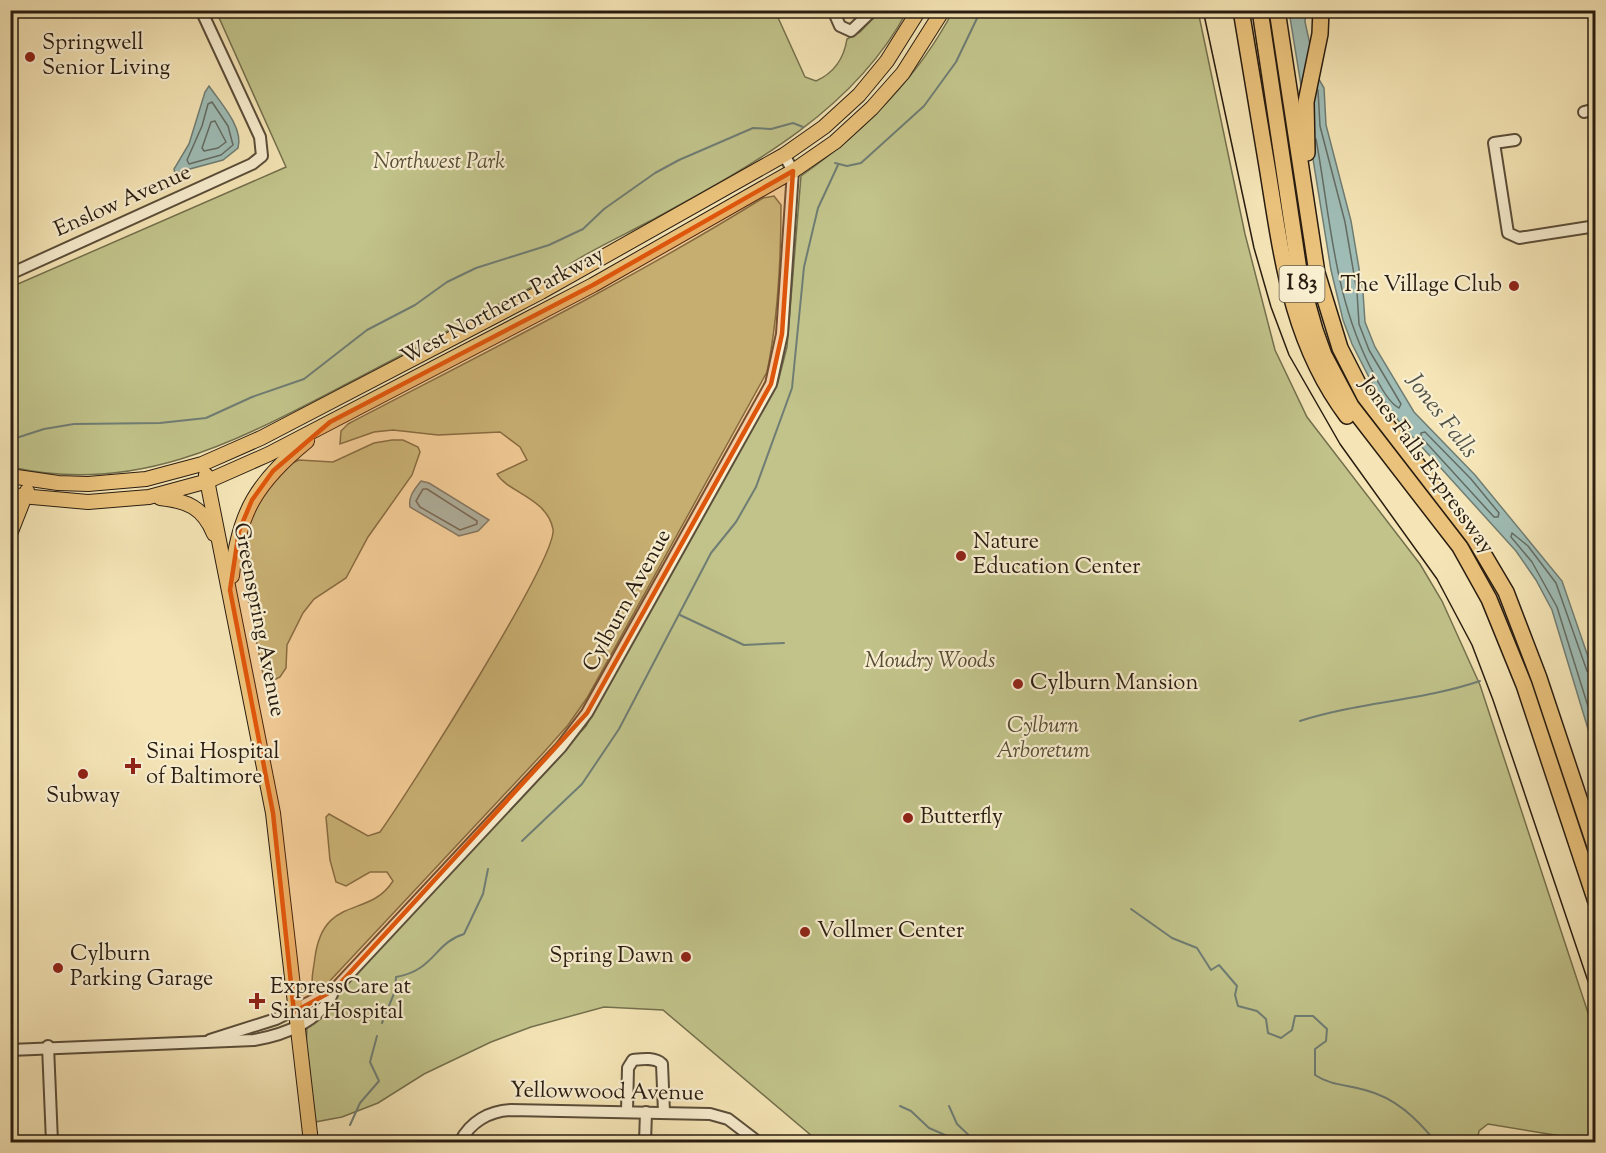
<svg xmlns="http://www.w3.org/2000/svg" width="1606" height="1153" font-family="'Sorts Mill Goudy',serif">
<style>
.green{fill:#c1c38a;stroke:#74704d;stroke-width:1.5}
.water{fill:#9fbdb6;stroke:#6f7d74;stroke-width:1.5}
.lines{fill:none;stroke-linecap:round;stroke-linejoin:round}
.shore{stroke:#646c63;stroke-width:1.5}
.stream{stroke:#6f7d74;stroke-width:2}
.minor-casing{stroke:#5b4e3a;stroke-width:14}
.major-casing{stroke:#281c10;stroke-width:16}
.highway-casing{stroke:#281c10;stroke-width:18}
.minor{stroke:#f8eed0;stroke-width:10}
.major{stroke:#eac27b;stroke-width:14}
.highway{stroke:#eac27b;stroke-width:15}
.tram{stroke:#281c10;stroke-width:1.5}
.marked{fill:#de560c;fill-opacity:0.2;stroke:#de560c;stroke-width:4.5;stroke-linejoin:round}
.poi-dot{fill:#8f2418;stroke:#f8eed0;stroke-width:2}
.labels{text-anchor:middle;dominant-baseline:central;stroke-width:4.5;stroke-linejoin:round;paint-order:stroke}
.shield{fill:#f8eed0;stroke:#665b4a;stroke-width:1.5}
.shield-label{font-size:21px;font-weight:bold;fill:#281c10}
.poi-label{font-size:22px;fill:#281c10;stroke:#f8eed0;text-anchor:start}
.park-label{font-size:22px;font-style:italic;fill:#564e35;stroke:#f8eed0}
.street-label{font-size:22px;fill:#281c10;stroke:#f8eed0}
.water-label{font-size:24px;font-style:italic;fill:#52544a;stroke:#f8eed0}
</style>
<rect width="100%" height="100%" fill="#f5e5b6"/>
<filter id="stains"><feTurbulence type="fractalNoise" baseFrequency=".00333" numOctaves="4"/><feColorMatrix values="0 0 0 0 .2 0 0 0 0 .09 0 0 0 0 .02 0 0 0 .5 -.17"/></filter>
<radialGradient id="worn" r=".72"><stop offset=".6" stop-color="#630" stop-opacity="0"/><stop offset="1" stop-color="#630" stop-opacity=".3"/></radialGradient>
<!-- green -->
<g class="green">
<path d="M 216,11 L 775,11 L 805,77 L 816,81 C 834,73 844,58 847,39 L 860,32 L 880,11 L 907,11 C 853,113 747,168 650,221 C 616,239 582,254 551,277 C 487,311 422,344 358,378 C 246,436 142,497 11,467 L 11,287 L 286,167 Z"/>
<path d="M 953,11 L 1198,11 L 1245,234 L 1275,350 L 1307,417 L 1420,564 L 1442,601 L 1480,685 L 1595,1034 L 1595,1142 L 1581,1142 L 1579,1139 L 1488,1124 L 1479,1131 L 1477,1142 L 819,1142 L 663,1010 L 604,1007 L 531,1027 L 491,1042 L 424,1074 L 378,1103 L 342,1117 L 315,1122 L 306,1049 L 307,1028 L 586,726 L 778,382 L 787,347 L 801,176 C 864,132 917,79 953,11 Z"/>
<path d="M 774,196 L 781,205 C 781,260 778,318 767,372 L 587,698 L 568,725 L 545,751 L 326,985 L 313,990 C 310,979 314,968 315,957 C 324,894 369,919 393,881 L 387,872 L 370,872 L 346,886 L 336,882 L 330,860 L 326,817 L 329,814 L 368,836 L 380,832 C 406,796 558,557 553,529 C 547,498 507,492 497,474 L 527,460 L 520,447 L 500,432 L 438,435 L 393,430 L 374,432 L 340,444 L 341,431 L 348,424 C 488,351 629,281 763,198 Z"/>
<path d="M 392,440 L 403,440 L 418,447 L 420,452 L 412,475 L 368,537 L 346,578 L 314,599 L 303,613 L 287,645 L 286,668 L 280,677 L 270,682 L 264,679 L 242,569 L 246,524 L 270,485 L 290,464 L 299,460 L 333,462 L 374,443 Z"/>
</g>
<!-- water -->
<g class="water">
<path d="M 1289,11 L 1306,11 L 1305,22 L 1317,76 L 1324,88 L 1326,125 L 1351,221 L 1363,292 L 1365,322 L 1375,347 L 1414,412 L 1475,475 L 1562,581 L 1595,677 L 1595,752 L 1552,610 L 1536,580 L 1516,551 L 1401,424 L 1375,389 L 1352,344 L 1343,320 L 1331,270 Z"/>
<path d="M 209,86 C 220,102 244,128 238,148 L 223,160 L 175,173 L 174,169 L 189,144 L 205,92 Z"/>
<path d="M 421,481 L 429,483 L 489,520 L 478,531 L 459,536 L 410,507 C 408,496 415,489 421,481 Z"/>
</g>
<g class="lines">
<!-- shore -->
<g class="shore">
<path d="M 212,102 L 228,126 L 233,145 L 221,155 L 189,164 L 187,160 L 202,126 L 208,104 Z"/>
<path d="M 215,121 L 226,142 L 218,148 L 204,151 L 202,148 L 211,122 Z"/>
<path d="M 1316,139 C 1331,221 1334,302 1375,376 C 1380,386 1389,403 1399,408 L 1401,404 L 1369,350 L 1359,324 L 1357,292 L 1345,222 L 1320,126 L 1318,90"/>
<path d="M 1421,433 L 1425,432 L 1471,479 L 1499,513 L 1498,517 L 1494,517 L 1421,437 Z"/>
<path d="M 423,489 L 427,489 L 477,521 L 477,524 L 460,530 L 420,507 L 416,501 Z"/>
<path d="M 1596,676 L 1587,671 L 1556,583 L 1528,546 L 1512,533 L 1511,537 L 1532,562 L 1557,607 L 1596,732"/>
</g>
<!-- stream -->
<g class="stream">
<path d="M 835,163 L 847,166 L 861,163 L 924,106 L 956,62 L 981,10"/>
<path d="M 10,440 L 44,429 L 74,424 L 160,423 L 206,418 L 252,397 L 304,379 L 367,330 L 415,305 L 447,282 L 476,268 L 549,245 L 583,229 L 604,209 L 655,173 L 679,160 L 753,128 L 771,129 L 793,123 L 803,127"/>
<path d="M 680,615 L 744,645 L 784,643"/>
<path d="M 1300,721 C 1359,702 1421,701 1480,681"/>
<path d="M 522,841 L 582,784 L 619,729 L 711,553 L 736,522 L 756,487 L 792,388 L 804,267 L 818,208 L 838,165"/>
<path d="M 1131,909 L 1172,938 L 1197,948 L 1211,970 L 1219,965 L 1237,986 L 1235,995 L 1238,1006 L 1257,1011 L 1266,1019 L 1268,1033 L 1281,1038 L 1292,1030 L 1295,1016 L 1313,1016 L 1327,1029 L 1326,1041 L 1315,1049 L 1315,1075 C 1330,1085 1347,1085 1365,1090 C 1396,1098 1416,1118 1436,1142"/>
<path d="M 382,1023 L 395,991 L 396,977 C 435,970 434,943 464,934 L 483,894 L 488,869"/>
<path d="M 900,1106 L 911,1111 L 929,1128 L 952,1138 L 953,1142"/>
<path d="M 949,1106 L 957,1124 L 976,1142"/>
<path d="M 350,1125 L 360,1103 L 379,1081 L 370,1062 L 377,1036"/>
</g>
<!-- minor casing -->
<g class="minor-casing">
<g id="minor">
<path d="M 833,10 L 840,26 L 851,31 L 873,10"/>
<path d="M 1584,112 L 1596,109"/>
<path d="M 1515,140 L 1494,143 L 1508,233 L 1519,238 L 1596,226"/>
<path d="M 10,274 L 252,164 L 262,156 L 260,137 L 201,10"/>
<path d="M 210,1040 L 276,1019 L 334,990 L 561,747 L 587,713 L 771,384 L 782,334 L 793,171 L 784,155"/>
<path d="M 48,1046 L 52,1142"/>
<path d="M 10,1050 L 254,1040 C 284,1035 322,1021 334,990"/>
<path d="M 627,1111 L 628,1068 L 633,1060 C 642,1059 655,1057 662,1064 L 664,1112"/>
<path d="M 460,1142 C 470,1122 489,1111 511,1110 L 710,1114 L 728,1119 L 758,1142"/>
<path d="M 645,1142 L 646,1112"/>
</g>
</g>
<!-- major casing -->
<g class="major-casing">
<g id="major">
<path d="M 206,475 L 273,813 L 311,1142"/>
<path d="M 10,476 L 58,483 L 88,484 L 146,479 L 202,464 L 261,438 L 541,292 L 784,155 L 824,127 L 859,95 L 887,61 L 919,10"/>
<path d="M 10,495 L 88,502 L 149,497 L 208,481 L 269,454 L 593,285 L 793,171 L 835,142 L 872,108 L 903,73 L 943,10"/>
<path d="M 160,498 C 187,501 203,507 214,534"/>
<path d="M 10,534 L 27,491"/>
<path d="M 232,576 C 238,512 258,481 307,441"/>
</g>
</g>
<!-- highway casing -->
<g class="highway-casing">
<g id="highway">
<path d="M 1241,10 C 1250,64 1259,118 1268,172 C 1282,259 1292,343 1347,416"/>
<path d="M 1260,10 L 1300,277 L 1315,330 L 1324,355 L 1351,406 L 1460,547 L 1489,599 L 1524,685 L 1596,902"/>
<path d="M 1277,10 L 1317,273 L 1340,348 L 1365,397 L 1474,538 L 1506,592 L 1539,678 L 1596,849"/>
<path d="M 1307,153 L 1306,102 L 1320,34 L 1321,10"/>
</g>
</g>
<!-- minor -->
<use href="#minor" class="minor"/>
<!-- major -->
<use href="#major" class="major"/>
<!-- highway -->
<use href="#highway" class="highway"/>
<!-- tram -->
<path class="tram" d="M 1203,10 L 1254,248 L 1271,307 L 1289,355 L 1340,444 L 1437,579 L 1472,645 L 1493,700 L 1596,1005"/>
</g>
<!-- marked area -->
<path class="marked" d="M 793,171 L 782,334 L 771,384 L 587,713 L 334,990 L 294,1012 L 273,813 L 230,590 L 239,531 L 252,500 L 273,471 L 330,422 L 593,285 Z"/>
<!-- markers -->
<g class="poi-dot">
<circle cx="30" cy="57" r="6"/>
<circle cx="1514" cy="286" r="6"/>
<circle cx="961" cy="556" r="6"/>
<circle cx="1018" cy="684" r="6"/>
<path d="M130 757h6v6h6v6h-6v6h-6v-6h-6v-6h6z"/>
<circle cx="83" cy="774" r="6"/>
<circle cx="908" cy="818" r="6"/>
<circle cx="805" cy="932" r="6"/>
<circle cx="686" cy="957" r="6"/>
<circle cx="58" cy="968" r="6"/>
<path d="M254 992h6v6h6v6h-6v6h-6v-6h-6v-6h6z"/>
</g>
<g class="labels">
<!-- shield labels -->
<rect class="shield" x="1279.5" y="266" width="45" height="36" rx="4.5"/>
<g class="shield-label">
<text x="1302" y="284">I 83</text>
</g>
<!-- poi labels -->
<g class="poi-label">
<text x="42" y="44">Springwell<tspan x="42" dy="25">Senior Living</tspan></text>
<text x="1502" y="286" text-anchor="end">The Village Club</text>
<text x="973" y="543">Nature<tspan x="973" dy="25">Education Center</tspan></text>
<text x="1030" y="684">Cylburn Mansion</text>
<text x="146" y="753">Sinai Hospital<tspan x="146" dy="25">of Baltimore</tspan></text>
<text x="83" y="797" text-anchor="middle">Subway</text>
<text x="920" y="818">Butterfly</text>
<text x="817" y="932">Vollmer Center</text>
<text x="70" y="955">Cylburn<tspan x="70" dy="25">Parking Garage</tspan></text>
<text x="674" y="957" text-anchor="end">Spring Dawn</text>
<text x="270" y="988">ExpressCare at<tspan x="270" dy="25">Sinai Hospital</tspan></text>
</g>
<!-- park labels -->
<g class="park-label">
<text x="439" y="163">Northwest Park</text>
<text x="930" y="662">Moudry Woods</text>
<text x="1043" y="727">Cylburn<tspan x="1043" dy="25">Arboretum</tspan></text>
</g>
<!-- street labels -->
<g class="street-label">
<text transform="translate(123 202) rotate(-24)">Enslow Avenue</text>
<text transform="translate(503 307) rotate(-28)">West Northern Parkway</text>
<text transform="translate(1426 466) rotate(54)">Jones Falls Expressway</text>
<text transform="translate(628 601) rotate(-61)">Cylburn Avenue</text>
<text transform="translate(258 620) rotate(79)">Greenspring Avenue</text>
<text transform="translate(607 1093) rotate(1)">Yellowwood Avenue</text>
</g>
<!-- water labels -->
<g class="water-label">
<text transform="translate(1441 416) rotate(52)">Jones Falls</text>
</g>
</g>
<!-- margin -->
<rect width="1606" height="1153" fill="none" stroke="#f5e5b6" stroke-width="36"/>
<rect x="12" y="12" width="1582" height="1129" fill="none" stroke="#281c10" stroke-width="3"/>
<rect x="18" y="18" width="1570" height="1117" fill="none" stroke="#281c10" stroke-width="1.5"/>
<rect width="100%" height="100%" filter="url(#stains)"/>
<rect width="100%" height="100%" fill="url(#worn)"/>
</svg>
